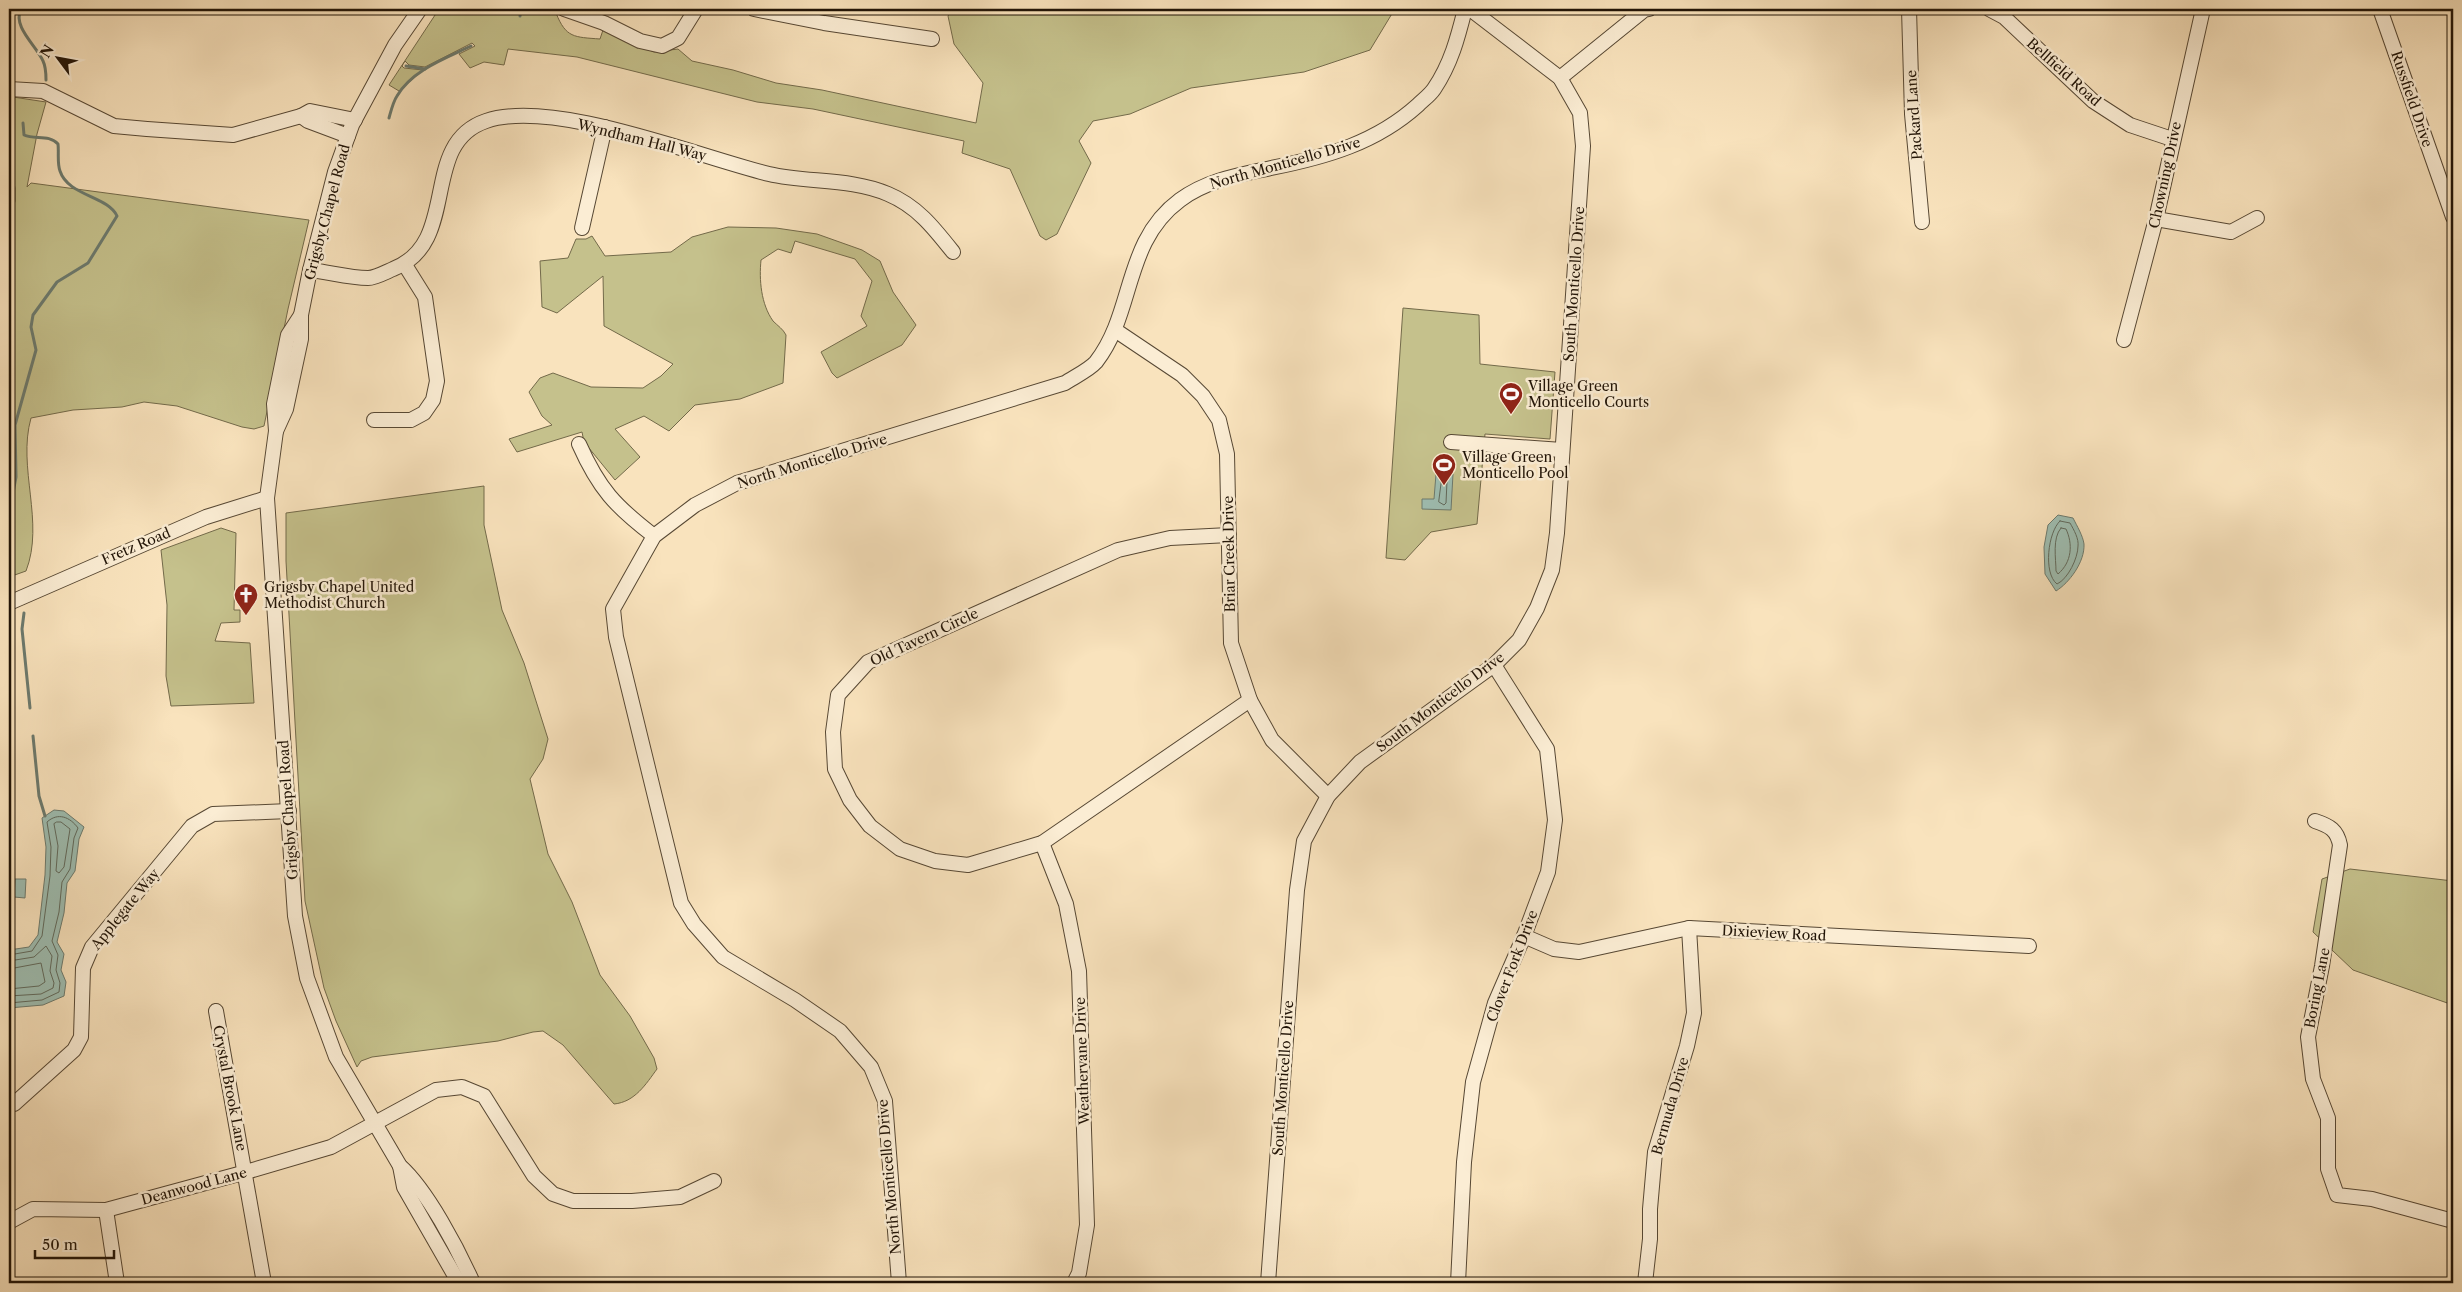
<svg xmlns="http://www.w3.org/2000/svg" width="2462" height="1292" font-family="'Libre Caslon Text',serif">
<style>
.green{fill:#c5c18c;stroke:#736a4a}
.water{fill:#9ebeb2;stroke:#6c7a6e}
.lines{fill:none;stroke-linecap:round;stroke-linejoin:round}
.shore{stroke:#60695c;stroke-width:1}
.stream{stroke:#6c7a6e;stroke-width:3}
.minor-casing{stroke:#574834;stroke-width:16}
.minor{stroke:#fbedd4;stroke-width:14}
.labels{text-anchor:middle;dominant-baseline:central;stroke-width:5;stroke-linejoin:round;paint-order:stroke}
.street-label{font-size:14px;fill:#211407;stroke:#fbedd4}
.poi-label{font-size:14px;fill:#211407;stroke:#fbedd4;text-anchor:start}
</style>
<rect width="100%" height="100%" fill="#f9e3bd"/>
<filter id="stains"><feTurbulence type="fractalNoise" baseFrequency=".004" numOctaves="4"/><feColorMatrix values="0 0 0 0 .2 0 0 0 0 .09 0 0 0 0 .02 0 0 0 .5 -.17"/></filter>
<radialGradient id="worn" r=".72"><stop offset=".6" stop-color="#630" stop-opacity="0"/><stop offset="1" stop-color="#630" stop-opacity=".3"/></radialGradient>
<!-- green -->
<g class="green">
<path d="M 439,9 L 544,9 L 556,13 C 566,38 574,37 600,39 L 603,30 L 654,52 L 678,49 L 692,61 L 733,70 L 776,83 L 822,90 L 976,123 L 983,83 L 954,44 L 948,16 L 952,9 L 1367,9 L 1393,12 L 1370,50 L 1304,72 L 1191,88 L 1130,114 L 1093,121 L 1079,141 L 1091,163 L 1057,234 L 1046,240 L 1040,236 L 1010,169 L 962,153 L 964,141 L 813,109 L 757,102 L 577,57 L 508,49 L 504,65 L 484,62 L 470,68 L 459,54 L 475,46 L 472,43 L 425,67 L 409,65 L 405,61 L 402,66 L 404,68 L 423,70 L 399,91 L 389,85 Z"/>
<path d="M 13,97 L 46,102 L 37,134 L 27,187 L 31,183 L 309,220 L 288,309 L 264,426 L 254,429 L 242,427 L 177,406 L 144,402 L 122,407 L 73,410 L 31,418 C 17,468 45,522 26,571 L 9,577 L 9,225 L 15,201 L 15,188 L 10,162 Z"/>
<path d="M 728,227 L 776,228 L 817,234 L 862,250 L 880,261 L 893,292 L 916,325 L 902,345 L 837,378 L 832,373 L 821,352 L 867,326 L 861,316 L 872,281 L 855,259 L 795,241 L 791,253 L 778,249 L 761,260 C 759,280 761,304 773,321 C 778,326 783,329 786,335 L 783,383 L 740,399 L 695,405 L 669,431 L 644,416 L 615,429 L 640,457 L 615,480 L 584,442 L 582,432 L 517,452 L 509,439 L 552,425 L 542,416 L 529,392 L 540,378 L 553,373 L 591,387 L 643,388 L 661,376 L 673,364 L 604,326 L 603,276 L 557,313 L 542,307 L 540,261 L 568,258 L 576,239 L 586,239 L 592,236 L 605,256 L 671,252 L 692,237 Z"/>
<path d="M 1403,308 L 1479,315 L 1480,364 L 1555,372 L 1550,439 L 1485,434 L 1477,524 L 1431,532 L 1405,560 L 1386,558 Z"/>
<path d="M 484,486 L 484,525 L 502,610 L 524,663 L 548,739 L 543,759 L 530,779 L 548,854 L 572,902 L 600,975 L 630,1016 L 654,1058 L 657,1069 C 646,1084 635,1102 614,1104 L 563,1045 L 543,1031 L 533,1032 L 498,1041 L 372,1057 L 361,1061 L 357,1067 L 336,1021 L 324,988 L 305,901 L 286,561 L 286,513 Z"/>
<path d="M 221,528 L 236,533 L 234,610 L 240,610 L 240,622 L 221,623 L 215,641 L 250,643 L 254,703 L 171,706 L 166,676 L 167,605 L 161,550 Z"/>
<path d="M 2350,869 L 2453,881 L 2453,1005 L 2353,970 L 2313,932 L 2322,879 Z"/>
</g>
<!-- water -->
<g class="water">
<path d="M 1436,474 L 1453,474 L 1451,510 L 1422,509 L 1422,499 L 1434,499 Z"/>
<path d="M 2058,515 L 2073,518 C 2077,526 2083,536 2084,544 C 2085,562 2069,583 2056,591 L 2045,574 L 2044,547 L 2048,525 Z"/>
<path d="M 54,810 L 64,811 L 84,827 L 79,839 L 75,871 L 67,883 L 64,913 L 57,942 L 64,954 L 61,970 L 66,982 L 64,996 L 43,1005 L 9,1008 L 9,950 L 29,947 L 38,935 L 45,875 L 46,847 L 42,818 Z"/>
<path d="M 15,879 L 26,879 L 25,898 L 14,897 Z"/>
</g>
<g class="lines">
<!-- shore -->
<g class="shore">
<path d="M 1442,479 L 1447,481 L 1446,503 L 1444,505 L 1439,502 Z"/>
<path d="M 2060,521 L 2070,523 C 2074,530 2079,539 2078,546 C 2078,558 2068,579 2057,584 C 2043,573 2048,532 2060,521 Z"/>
<path d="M 2061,528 L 2066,529 C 2073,544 2072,562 2058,574 L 2056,571 C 2056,559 2052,538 2061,528 Z"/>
<path d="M 57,822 L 61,822 L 70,829 L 64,867 L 59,873 L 56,871 L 58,846 L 54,824 Z"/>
<path d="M 9,955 L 32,951 L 42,936 L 50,876 L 51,847 L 47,822 C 58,812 70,817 78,828 L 74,838 L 70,869 L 62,882 L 59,912 L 52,941 L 58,955 L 56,970 L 60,983 L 59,992 L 42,1000 L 9,1003"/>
<path d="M 9,961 L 34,957 L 46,946 L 52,956 L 50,971 L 54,983 L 53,988 L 41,994 L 9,996"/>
<path d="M 9,969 L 41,963 L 45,982 L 39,986 L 9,989"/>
</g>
<!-- stream -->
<g class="stream">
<path d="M 21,9 C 12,27 37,46 43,61 C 46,67 46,74 46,80"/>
<path d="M 1141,13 L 1151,9"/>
<path d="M 520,16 L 521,9"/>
<path d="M 406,66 L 425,69"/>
<path d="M 389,118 C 391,111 393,102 397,96 C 412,70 446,58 471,46"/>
<path d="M 9,514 L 16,477 L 15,425 L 36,350 L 31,327 L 33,315 L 57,282 L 88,263 L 117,216 C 108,196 68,196 60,171 C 57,163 59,152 58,144 C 49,134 35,140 24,135 L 23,123"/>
<path d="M 9,577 L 10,582"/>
<path d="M 24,613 L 22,629 L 30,708"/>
<path d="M 33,736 L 39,796 L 45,816"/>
</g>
<!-- minor casing -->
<g class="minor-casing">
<g id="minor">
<path d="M 564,9 L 604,23 L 640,41 L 662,46 L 678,38 L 696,9"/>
<path d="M 754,9 L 824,23 L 932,39"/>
<path d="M 1909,9 L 1912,114 L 1922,222"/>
<path d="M 1989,9 L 2004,17 L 2093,101 L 2130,125 L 2172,139"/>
<path d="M 2380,9 L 2453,217"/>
<path d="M 1560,78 L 1644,10 L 1649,9"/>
<path d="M 9,89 L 43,91 L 114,126 L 147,129 L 233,135 L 301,116 L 310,111 L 355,120"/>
<path d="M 301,116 L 308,121 L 348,136"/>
<path d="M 2156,219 L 2231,232 L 2257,218"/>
<path d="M 582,228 L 605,127"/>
<path d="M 310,270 C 329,272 349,278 368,278 C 375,278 386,272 393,269 C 462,242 418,144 486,121 C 553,98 699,157 769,174 C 807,183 851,178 888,194 C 917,206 934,228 953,252"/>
<path d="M 301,315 L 288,335 L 274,404 L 276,431 L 267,498 L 295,916 L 307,978 L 336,1057 L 400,1166 C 427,1190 458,1249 473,1283"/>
<path d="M 1115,330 L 1182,375 L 1203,396 L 1219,420 L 1227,454 L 1231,643 L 1250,700 L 1272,740 L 1328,796"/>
<path d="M 2124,340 L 2156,219 L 2203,9"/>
<path d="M 374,420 L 411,420 L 424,413 L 433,400 L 437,381 L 425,297 L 405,265"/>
<path d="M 276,431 L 286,409 L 301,339 L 301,315 L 310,270 L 335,172 L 352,125 L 395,45 L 420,9"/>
<path d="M 1451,442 L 1562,450"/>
<path d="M 579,444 C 599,489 615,506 654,536"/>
<path d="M 1229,535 L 1170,538 L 1118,550 L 868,662 L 838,695 L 833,732 L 835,769 L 850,800 L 870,826 L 900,849 L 935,861 L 968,865 L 1042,843 L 1250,700"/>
<path d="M 9,603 L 206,517 L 267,498"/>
<path d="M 2315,821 C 2330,826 2337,830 2340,845 L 2322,966 L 2308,1037 L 2313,1079 L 2328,1118 L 2328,1169 L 2337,1195 L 2372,1199 L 2453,1221"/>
<path d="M 1042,843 L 1066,904 L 1079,971 L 1087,1225 L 1079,1273 L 1074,1283"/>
<path d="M 1524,936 L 1554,949 L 1579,952 L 1689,928 L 2029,946"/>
<path d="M 216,1011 L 264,1283"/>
<path d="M 14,1104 L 74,1050 L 81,1037 L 83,968 L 92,947 L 192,826 L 213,814 L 289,811"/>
<path d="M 400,1166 L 404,1187 L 459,1283"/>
<path d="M 106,1210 L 117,1283"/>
<path d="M 9,1222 L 33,1209 L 106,1210 L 246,1172 L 331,1147 L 436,1090 L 462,1087 L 484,1096 L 534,1176 L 553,1194 L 573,1201 L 632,1201 L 680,1197 L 714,1181"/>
<path d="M 899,1283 L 885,1101 L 871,1067 L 840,1031 L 795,1000 L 723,957 L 694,924 L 681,903 L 616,637 L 613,609 L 654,536 L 695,505 L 737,483 L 1065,383 C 1074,377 1089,370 1096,362 C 1135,312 1123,242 1180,200 C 1207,180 1239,175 1271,168 C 1326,157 1376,143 1418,105 C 1423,100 1430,95 1434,89 C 1451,64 1458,37 1465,9"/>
<path d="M 1268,1283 L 1297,890 L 1304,841 L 1328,796 L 1360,762 L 1494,665 L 1519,640 L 1537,608 L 1552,570 L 1557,533 L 1583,146 L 1580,113 L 1560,78 L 1470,9"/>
<path d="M 1458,1283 L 1464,1162 L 1473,1082 L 1495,1003 L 1524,936 L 1548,872 L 1555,820 L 1547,749 L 1494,665"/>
<path d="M 1645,1283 L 1650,1239 L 1650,1209 L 1655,1152 L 1687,1046 L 1694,1013 L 1689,928"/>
</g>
</g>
<!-- minor -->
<use href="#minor" class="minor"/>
</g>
<!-- icons -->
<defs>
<g id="stadium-pin" transform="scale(1.25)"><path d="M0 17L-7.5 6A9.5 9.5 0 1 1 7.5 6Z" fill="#8f2418" stroke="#fbedd4"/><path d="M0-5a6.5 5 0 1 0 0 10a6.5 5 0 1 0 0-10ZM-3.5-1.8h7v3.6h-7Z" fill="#fff"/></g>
<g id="church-pin" transform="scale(1.25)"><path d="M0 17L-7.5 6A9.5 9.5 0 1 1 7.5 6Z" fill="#8f2418" stroke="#fbedd4"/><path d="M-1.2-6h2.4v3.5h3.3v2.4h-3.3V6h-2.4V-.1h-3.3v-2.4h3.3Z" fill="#fff"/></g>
</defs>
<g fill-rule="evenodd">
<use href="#stadium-pin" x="1511" y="394"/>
<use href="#stadium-pin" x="1444" y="465"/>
<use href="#church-pin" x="246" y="595"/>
</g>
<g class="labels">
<!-- street labels -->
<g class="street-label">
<text transform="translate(2064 72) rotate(42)">Bellfield Road</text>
<text transform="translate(2412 99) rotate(71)">Russfield Drive</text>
<text transform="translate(1914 115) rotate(-94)">Packard Lane</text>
<text transform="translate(642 140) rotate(14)">Wyndham Hall Way</text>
<text transform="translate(1285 163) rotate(-16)">North Monticello Drive</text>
<text transform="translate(2165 175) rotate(-78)">Chowning Drive</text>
<text transform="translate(327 212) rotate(-75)">Grigsby Chapel Road</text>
<text transform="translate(1574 284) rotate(-86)">South Monticello Drive</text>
<text transform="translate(812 461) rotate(-17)">North Monticello Drive</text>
<text transform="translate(136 546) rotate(-23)">Fretz Road</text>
<text transform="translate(1229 554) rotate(-91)">Briar Creek Drive</text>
<text transform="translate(924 637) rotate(-25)">Old Tavern Circle</text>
<text transform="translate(1440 702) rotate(-37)">South Monticello Drive</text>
<text transform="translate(288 810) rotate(-94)">Grigsby Chapel Road</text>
<text transform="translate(125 909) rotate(-51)">Applegate Way</text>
<text transform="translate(1774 933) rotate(3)">Dixieview Road</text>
<text transform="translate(1512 966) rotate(-69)">Clover Fork Drive</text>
<text transform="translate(2317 988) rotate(-79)">Boring Lane</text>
<text transform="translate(1082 1061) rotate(-92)">Weathervane Drive</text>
<text transform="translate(1283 1078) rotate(-86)">South Monticello Drive</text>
<text transform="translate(230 1088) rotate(79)">Crystal Brook Lane</text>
<text transform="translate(1670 1106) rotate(-74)">Bermuda Drive</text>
<text transform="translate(889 1177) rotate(-95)">North Monticello Drive</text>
<text transform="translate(194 1186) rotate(-15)">Deanwood Lane</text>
</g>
<!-- poi labels -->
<g class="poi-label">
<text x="1528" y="386">Village Green<tspan x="1528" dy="16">Monticello Courts</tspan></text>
<text x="1462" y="457">Village Green<tspan x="1462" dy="16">Monticello Pool</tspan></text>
<text x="264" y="587">Grigsby Chapel United<tspan x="264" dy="16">Methodist Church</tspan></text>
</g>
</g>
<!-- margin -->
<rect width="2462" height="1292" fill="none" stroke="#f9e3bd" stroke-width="30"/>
<rect x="10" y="10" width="2442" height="1272" fill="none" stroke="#211407" stroke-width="2.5"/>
<rect x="15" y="15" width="2432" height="1262" fill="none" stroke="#211407"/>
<!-- north arrow -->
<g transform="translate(58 58) rotate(302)" stroke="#fbedd4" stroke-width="4" paint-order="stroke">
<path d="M0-4L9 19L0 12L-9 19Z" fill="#211407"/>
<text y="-8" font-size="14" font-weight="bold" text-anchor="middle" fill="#211407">N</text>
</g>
<!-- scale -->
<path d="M35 1250v8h79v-8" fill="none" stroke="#211407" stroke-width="2.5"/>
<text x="42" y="1250" font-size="15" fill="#211407" stroke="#fbedd4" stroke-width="4" paint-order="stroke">50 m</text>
<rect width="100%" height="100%" filter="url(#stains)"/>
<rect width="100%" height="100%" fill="url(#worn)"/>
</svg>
